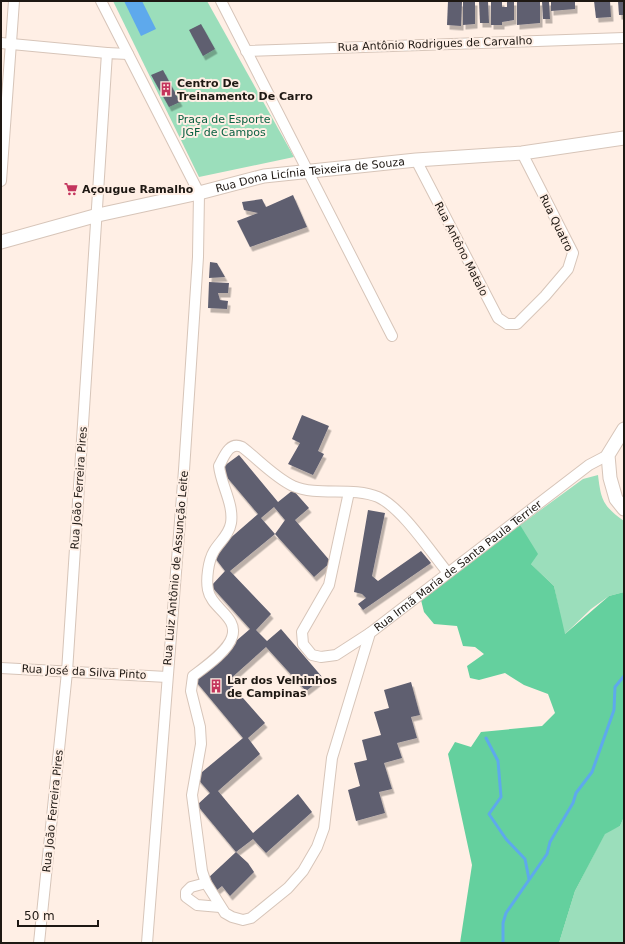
<svg xmlns="http://www.w3.org/2000/svg" width="625" height="944" font-family="'DejaVu Sans',sans-serif">
<style>
.green{fill:#9bdebb}
.forest{fill:#64d09e}
.water{fill:#5ea9ec}
.lines{fill:none;stroke-linecap:round;stroke-linejoin:round}
.stream{stroke:#5ea9ec;stroke-width:3}
.building{fill:#5f5f70;filter:url(#shadow)}
.minor-casing{stroke:#d7c5b9;stroke-width:12}
.major-casing{stroke:#d7c5b9;stroke-width:15}
.minor{stroke:#fff;stroke-width:10}
.major{stroke:#fff;stroke-width:13}
.labels{text-anchor:middle;dominant-baseline:central;stroke-width:4;stroke-linejoin:round;paint-order:stroke}
.street-label{font-size:11px;fill:#1e1813;stroke:#ffefe5}
.poi-label{font-size:11px;font-weight:bold;fill:#1e1813;stroke:#ffefe5;text-anchor:start}
.park-label{font-size:11px;fill:#0b6142;stroke:#ffefe5}
</style>
<defs>
<filter id="shadow"><feDropShadow dx="2.5" dy="4.5" stdDeviation="0" flood-color="#0004"/></filter>
</defs>
<rect width="100%" height="100%" fill="#ffefe5"/>
<!-- green -->
<g class="green">
<path d="M 113,1 L 207,1 L 294,157 L 199,177 Z"/>
<path d="M 598,475 C 601,500 603,506 624,521 L 624,592 L 609,596 L 591,609 L 564,635 L 554,586 L 531,564 L 520,525 L 583,479 Z"/>
<path d="M 624,817 L 624,943 L 559,943 L 575,891 L 605,833 L 620,826 Z"/>
</g>
<!-- forest -->
<path class="forest" d="M 520,525 L 538,554 L 531,564 L 554,586 L 565,634 L 609,596 L 624,592 L 624,817 L 620,826 L 605,834 L 575,891 L 559,943 L 460,943 L 472,865 L 448,754 L 455,742 L 471,747 L 481,732 L 542,726 L 555,713 L 548,694 L 524,685 L 505,673 L 479,680 L 470,678 L 467,666 L 484,654 L 475,647 L 463,646 L 457,626 L 434,624 L 424,612 L 421,600 Z"/>
<!-- water -->
<path class="water" d="M 124,1 L 142,1 L 156,29 L 141,36 Z"/>
<g class="lines">
<!-- stream -->
<g class="stream">
<path d="M 486,738 L 498,761 L 501,797 L 489,814 L 506,839 L 525,859 L 529,879"/>
<path d="M 503,943 L 503,923 L 506,913 L 547,854 L 550,842 L 573,803 L 576,793 L 592,772 L 614,710 L 615,687 L 624,676"/>
</g>
</g>
<!-- building -->
<g class="building">
<path d="M 448,1 L 462,2 L 461,26 L 447,25 Z"/>
<path d="M 463,1 L 475,1 L 475,24 L 463,25 Z"/>
<path d="M 479,1 L 488,1 L 489,23 L 480,23 Z"/>
<path d="M 491,1 L 502,1 L 502,7 L 507,7 L 507,1 L 514,1 L 514,20 L 502,22 L 502,25 L 491,25 Z"/>
<path d="M 517,1 L 540,1 L 540,23 L 517,25 Z"/>
<path d="M 542,1 L 549,1 L 550,19 L 543,19 Z"/>
<path d="M 551,1 L 575,1 L 575,9 L 551,11 Z"/>
<path d="M 594,1 L 610,1 L 611,17 L 596,18 Z"/>
<path d="M 618,1 L 624,1 L 624,15 L 619,15 Z"/>
<path d="M 201,24 L 215,49 L 203,56 L 189,30 Z"/>
<path d="M 163,70 L 180,102 L 169,107 L 151,75 Z"/>
<path d="M 293,195 L 307,227 L 250,247 L 237,221 L 258,213 L 244,210 L 242,202 L 262,199 L 266,207 Z"/>
<path d="M 210,262 L 217,263 L 225,277 L 209,278 Z"/>
<path d="M 209,282 L 229,283 L 228,293 L 218,293 L 220,300 L 228,301 L 227,309 L 208,308 Z"/>
<path d="M 302,415 L 329,426 L 318,451 L 324,454 L 313,475 L 288,464 L 300,443 L 292,439 Z"/>
<path d="M 239,455 L 278,502 L 293,490 L 309,508 L 295,520 L 331,562 L 314,577 L 275,534 L 285,520 L 274,507 L 261,518 L 275,534 L 230,571 L 271,614 L 256,630 L 267,641 L 281,629 L 323,678 L 306,691 L 266,647 L 228,681 L 265,723 L 248,738 L 260,754 L 218,791 L 253,833 L 298,794 L 312,812 L 266,853 L 253,839 L 236,852 L 197,805 L 210,793 L 196,777 L 243,738 L 193,678 L 250,629 L 211,586 L 225,571 L 212,554 L 258,514 L 220,469 Z"/>
<path d="M 368,510 L 385,513 L 372,576 L 378,581 L 421,551 L 431,563 L 363,610 L 358,604 L 366,598 L 362,594 L 354,592 Z"/>
<path d="M 411,682 L 420,715 L 411,717 L 417,738 L 397,743 L 402,758 L 384,763 L 392,789 L 379,792 L 385,813 L 356,821 L 348,790 L 360,786 L 354,763 L 367,760 L 362,740 L 381,735 L 374,712 L 389,708 L 384,690 Z"/>
<path d="M 236,852 L 248,863 L 254,872 L 230,896 L 222,886 L 217,890 L 207,879 Z"/>
</g>
<g class="lines">
<!-- minor casing -->
<g class="minor-casing">
<g id="minor">
<path d="M 101,1 L 199,193 L 198,257 L 184,470 L 147,943"/>
<path d="M 221,1 L 392,336"/>
<path d="M 1,43 L 107,53"/>
<path d="M 246,51 L 624,38"/>
<path d="M 416,160 L 498,318 L 507,324 L 517,324 L 545,296 L 568,269 L 573,253 L 522,153"/>
<path d="M 1,181 L 14,1"/>
<path d="M 349,492 L 329,585 L 302,632 L 303,644 L 312,655 L 321,657 L 336,655 L 370,633"/>
<path id="s1" d="M 448,573 C 430,551 402,508 378,497 C 352,486 318,497 293,486 C 274,477 258,459 242,447 C 229,441 224,457 219,466 C 221,485 234,504 231,523 C 229,535 220,541 214,551 C 208,561 206,580 208,590 C 211,608 239,617 232,637 C 228,651 205,667 193,676 L 191,691 L 200,727 L 201,744 L 192,795 L 202,871 L 206,883 L 225,913 L 232,917 L 243,920 L 251,918 L 288,888 L 303,871 L 317,847 L 324,828 L 332,758 L 370,633 L 589,465 L 608,455"/>
<path d="M 1,668 L 167,677"/>
<path d="M 206,883 L 191,887 L 186,892 L 186,897 L 197,905 L 220,907"/>
<path d="M 39,943 L 67,672 L 107,53 L 128,54"/>
</g>
</g>
<!-- major casing -->
<g class="major-casing">
<g id="major">
<path id="s2" d="M 1,242 L 98,215 L 199,193 L 264,176 L 416,160 L 522,153 L 624,138"/>
<path d="M 624,429 L 608,455 L 610,478 L 616,499 L 624,509"/>
</g>
</g>
<!-- minor -->
<use href="#minor" class="minor"/>
<!-- major -->
<use href="#major" class="major"/>
</g>
<!-- icons -->
<defs>
<g id="building-bare" transform="scale(1.08)"><path d="M-4-6H4V6H1V3H-1V6H-4ZM-2.5-4.3h1.7v1.8h-1.7ZM.8-4.3h1.7v1.8H.8ZM-2.5-1h1.7V.8h-1.7ZM.8-1h1.7V.8H.8Z" fill="#c4355d" stroke="#ffefe5" stroke-width="2.5" paint-order="stroke"/></g>
<g id="supermarket-bare" transform="scale(1.08)"><path d="M-6-5.5h2.5l.6 2H6L4.5 2H-2.5L-4.4-4H-6ZM-1.5 3.2a1.3 1.3 0 1 0 .1 0ZM3 3.2a1.3 1.3 0 1 0 .1 0Z" fill="#c4355d" stroke="#ffefe5" stroke-width="2.5" paint-order="stroke"/></g>
</defs>
<g fill-rule="evenodd">
<use href="#building-bare" x="166" y="89"/>
<use href="#supermarket-bare" x="71" y="189"/>
<use href="#building-bare" x="216" y="686"/>
</g>
<g class="labels">
<!-- street labels -->
<g class="street-label">
<text transform="translate(435 44) rotate(-2)">Rua Antônio Rodrigues de Carvalho</text>
<text stroke="none"><textPath href="#s2" startOffset="317">Rua Dona Licínia Teixeira de Souza</textPath></text>
<text transform="translate(556 223) rotate(64)">Rua Quatro</text>
<text transform="translate(461 249) rotate(63)">Rua Antôno Matalo</text>
<text transform="translate(79 488) rotate(-86)">Rua João Ferreira Pires</text>
<text stroke="none"><textPath href="#s1" startOffset="1235">Rua Irmã Maria de Santa Paula Terrier</textPath></text>
<text transform="translate(176 568) rotate(-85)">Rua Luiz Antônio de Assunção Leite</text>
<text transform="translate(84 672) rotate(3)">Rua José da Silva Pinto</text>
<text transform="translate(53 811) rotate(-84)">Rua João Ferreira Pires</text>
</g>
<!-- poi labels -->
<g class="poi-label">
<text x="177" y="83">Centro De<tspan x="177" dy="13">Treinamento De Carro</tspan></text>
<text x="82" y="189">Açougue Ramalho</text>
<text x="227" y="680">Lar dos Velhinhos<tspan x="227" dy="13">de Campinas</tspan></text>
</g>
<!-- park labels -->
<g class="park-label">
<text x="224" y="119">Praça de Esporte<tspan x="224" dy="13">JGF de Campos</tspan></text>
</g>
</g>
<!-- border -->
<rect width="625" height="944" fill="none" stroke="#1e1813" stroke-width="4"/>
<!-- scale -->
<path d="M18 920v6h80v-6" fill="none" stroke="#1e1813" stroke-width="2"/>
<text x="24" y="920" font-size="12" fill="#1e1813" stroke="#ffefe5" stroke-width="3" paint-order="stroke">50 m</text>
</svg>
